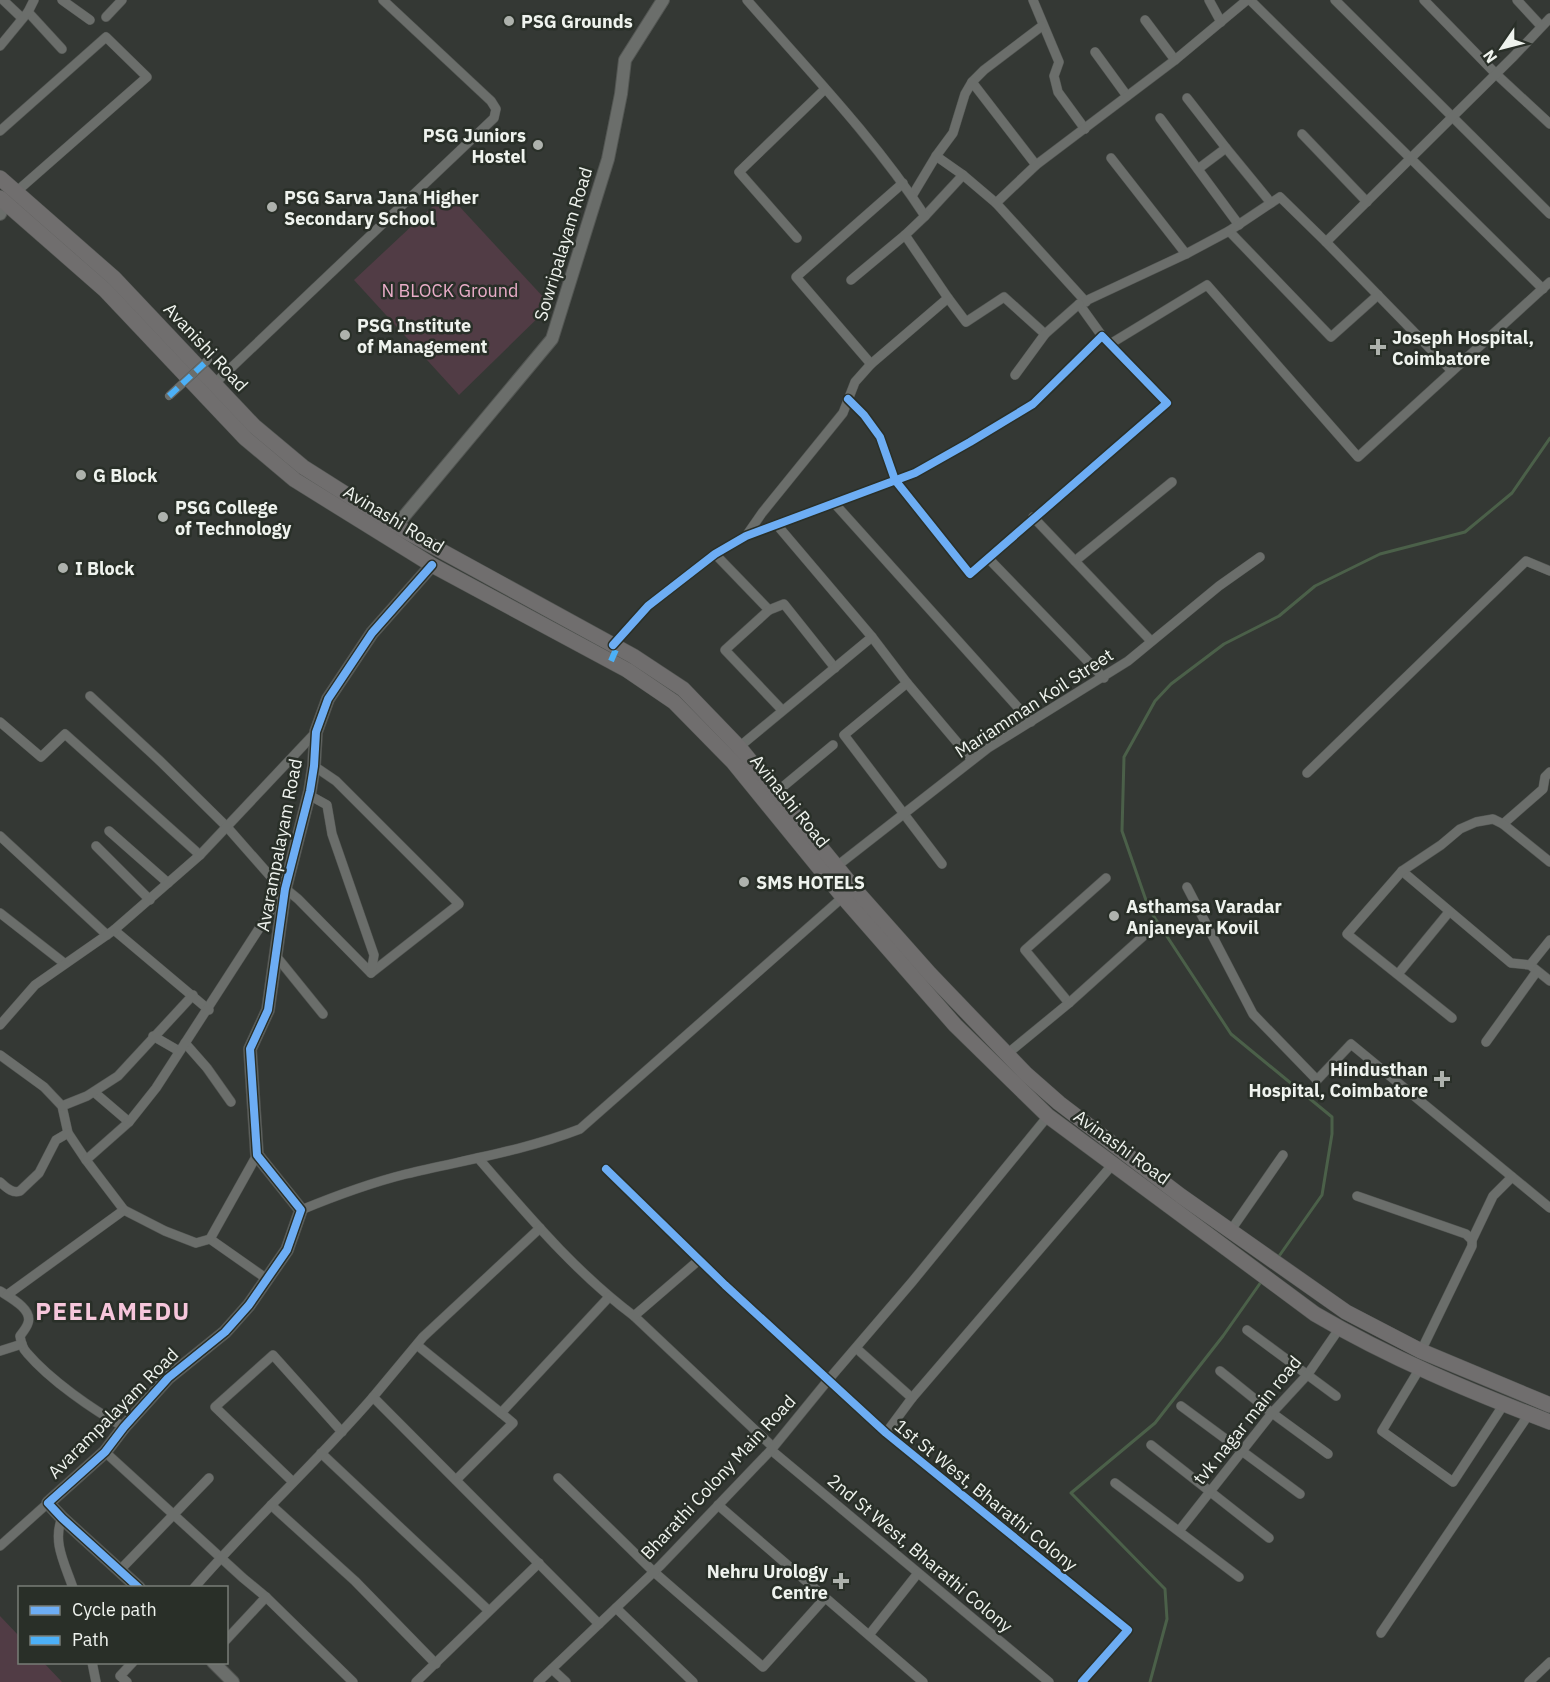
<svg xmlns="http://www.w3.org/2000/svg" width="1550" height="1682" font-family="'IBM Plex Sans',sans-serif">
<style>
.green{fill:#513c45}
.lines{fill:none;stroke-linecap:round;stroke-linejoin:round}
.stream{stroke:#4b6049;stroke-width:3}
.minor-casing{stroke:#535653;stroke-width:10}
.tertiary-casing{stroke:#535653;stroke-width:14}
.primary-casing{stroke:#535653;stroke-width:16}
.minor{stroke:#6b6e6b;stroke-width:9}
.tertiary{stroke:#6b6e6b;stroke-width:12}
.primary{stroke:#706e6e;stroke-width:15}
.pedestrian-bridge-casing{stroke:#535653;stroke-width:9;stroke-linecap:butt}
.pedestrian-bridge{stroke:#6b6e6b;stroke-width:8}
.quiet{stroke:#4cb0f7;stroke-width:6;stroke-dasharray:12 6;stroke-linecap:butt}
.cycleway-casing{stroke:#292f28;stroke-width:11}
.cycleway{stroke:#6dadf4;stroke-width:8}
.poi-dot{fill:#aeb2ad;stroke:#292f28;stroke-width:2}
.labels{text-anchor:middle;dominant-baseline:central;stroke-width:5;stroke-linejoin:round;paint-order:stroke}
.poi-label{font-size:18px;font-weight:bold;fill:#eff3ee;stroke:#292f28;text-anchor:start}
.street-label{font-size:18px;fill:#eff3ee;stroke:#292f28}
.park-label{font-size:18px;fill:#e9adc8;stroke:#292f28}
.district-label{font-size:24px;font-weight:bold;letter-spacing:1.5px;fill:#f6c6db;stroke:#292f28}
</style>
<rect width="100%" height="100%" fill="#343834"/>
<!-- green -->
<g class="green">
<path d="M 447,193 L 546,300 L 547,309 L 459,395 L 354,280 Z"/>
<path d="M 0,1616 L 19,1636 L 20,1662 L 44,1663 L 62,1682 L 0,1682 Z"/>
</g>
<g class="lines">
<!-- stream -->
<g class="stream">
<path d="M 1277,1259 L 1322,1195 L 1332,1134 L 1332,1117 L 1231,1034 L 1149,909 L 1122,831 L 1124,757 L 1155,701 L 1171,684 L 1224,644 L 1279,616 L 1315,586 L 1380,554 L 1465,532 L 1512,493 L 1550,438"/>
<path d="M 1150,1682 L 1167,1619 L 1165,1589 L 1071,1493 L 1155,1423 L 1223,1336 L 1261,1282"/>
</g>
<!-- minor casing -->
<g class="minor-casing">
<g id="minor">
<path d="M 3,0 L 22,18"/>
<path d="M 62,0 L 90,20"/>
<path d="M 1033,0 L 1059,62 L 1054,76 L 1058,92 L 1085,129"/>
<path d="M 1209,0 L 1221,22"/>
<path d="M 1250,0 L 1543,289"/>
<path d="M 1335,0 L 1550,214"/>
<path d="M 1424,0 L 1496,74 L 1550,124"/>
<path d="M 1517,0 L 1541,26"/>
<path d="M 28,12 L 62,49"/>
<path d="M 106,17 L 122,0"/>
<path d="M 1145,20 L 1175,60"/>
<path d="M 0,46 L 28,12 L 34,0"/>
<path d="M 1095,52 L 1127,96"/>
<path d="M 972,82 L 984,70 L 1042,26"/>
<path d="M 1187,98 L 1226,148 L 1198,169"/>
<path d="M 1160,118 L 1239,225"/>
<path d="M 0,131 L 106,37 L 147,77 L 16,192"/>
<path d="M 1302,134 L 1367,202"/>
<path d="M 1226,148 L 1271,203"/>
<path d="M 936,156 L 963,175"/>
<path d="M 1111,158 L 1186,254"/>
<path d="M 912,196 L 936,156 L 953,133 L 965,94 L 972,82 L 1036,165"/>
<path d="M 925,216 L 963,175 L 996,203"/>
<path d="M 1229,231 L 1331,337 L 1378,295"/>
<path d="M 797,238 L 739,172 L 825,89"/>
<path d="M 1326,242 L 1452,371"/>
<path d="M 851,280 L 905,235"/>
<path d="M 948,298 L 966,322 L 1004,297 L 1045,334"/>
<path d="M 1086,302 L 996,203 L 1036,165 L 1175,60 L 1247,0"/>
<path d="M 1102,336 L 1079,304 L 1186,254 L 1229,231 L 1280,197 L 1326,242 L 1513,57 L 1550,18"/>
<path d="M 1110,344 L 1207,285 L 1358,457 L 1550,282"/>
<path d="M 871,364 L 796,277 L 903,183"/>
<path d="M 1015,375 L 1045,334 L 1079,304"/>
<path d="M 214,384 L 494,118 L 496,109 L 491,101 L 383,0"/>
<path d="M 835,504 L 1031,722"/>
<path d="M 1033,517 L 1151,641"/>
<path d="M 777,525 L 872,637 L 907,683 L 972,760"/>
<path d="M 746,536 L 762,513 L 843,413 L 855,382 L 871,364 L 948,298 L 905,235 L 925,216 C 874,138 808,70 747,0"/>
<path d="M 715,554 L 769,610 L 784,604 L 835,668"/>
<path d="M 988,558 L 1104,678"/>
<path d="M 1075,561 L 1172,482"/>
<path d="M 769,610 L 725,650 L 782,710"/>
<path d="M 613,645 L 648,606 L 715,554 L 746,536 L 915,473 L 970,442 L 1033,404 L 1102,336 L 1167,403 L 970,574 L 895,480 L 880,437 L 864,415 L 848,399"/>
<path d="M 907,683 L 844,735 L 942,864"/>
<path d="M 90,696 L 160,761 L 227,827 L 271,877 L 298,899 L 371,973 L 459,904 L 336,781 L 314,766"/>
<path d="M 0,722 L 41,757 L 65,734 L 200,855"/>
<path d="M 739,747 L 872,637"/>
<path d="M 1307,773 L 1526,561 L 1550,571"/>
<path d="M 309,795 L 327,805 L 332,834 L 374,955 L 371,973"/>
<path d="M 773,795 L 833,745"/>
<path d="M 1503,824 L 1543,789 L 1545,777 L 1550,772"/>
<path d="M 109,831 L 168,883"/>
<path d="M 0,836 L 107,935"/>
<path d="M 96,846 L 150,900"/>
<path d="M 837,866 L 988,748 L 1128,661 L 1219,586 L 1260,557"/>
<path d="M 1402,871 L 1511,963 L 1530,965 L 1550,981"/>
<path d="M 1187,887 L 1253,1014 L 1317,1080 L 1351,1044 L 1550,1208"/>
<path d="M 0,913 L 64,963"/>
<path d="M 114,930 L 209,1010"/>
<path d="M 276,956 L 323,1014"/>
<path d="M 1530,965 L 1550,940"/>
<path d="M 1398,974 L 1449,912"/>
<path d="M 1069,1003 L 1025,950 L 1106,878"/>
<path d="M 1452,1018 L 1347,934 L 1402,871 L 1441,845 L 1460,829 L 1476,822 L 1493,819 L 1503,824 L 1550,862"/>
<path d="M 0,1025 L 35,985 L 114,930 L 200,855 L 316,732"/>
<path d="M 153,1036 L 179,1051"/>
<path d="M 1486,1042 L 1537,971"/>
<path d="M 185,1043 L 207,1068 L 231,1102"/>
<path d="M 1007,1054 L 1069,1003 L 1149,931"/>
<path d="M 0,1055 L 44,1087 L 62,1106 L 68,1133 L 86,1160 L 124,1210 L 165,1231 L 196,1243 L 210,1239 L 267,1279"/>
<path d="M 94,1092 L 129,1122"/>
<path d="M 62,1106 L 87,1096 L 118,1076 L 193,995"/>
<path d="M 478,1158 C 527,1214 574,1271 634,1316 L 773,1447"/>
<path d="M 86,1160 L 129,1122 L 156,1088 L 284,890"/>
<path d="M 606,1169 L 725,1285 L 886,1433 L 1128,1630 L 1082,1682"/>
<path d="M 0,1182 C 6,1187 12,1194 20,1191 L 39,1173 L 56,1140 L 68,1133"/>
<path d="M 1357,1196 L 1466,1234 L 1472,1240 L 1472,1246 L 1421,1351"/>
<path d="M 301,1210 C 335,1196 370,1183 406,1174 C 464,1160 523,1151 580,1129 L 843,897"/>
<path d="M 1231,1230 L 1283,1155"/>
<path d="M 210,1239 L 257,1155"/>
<path d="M 1472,1240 L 1493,1196 L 1512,1177"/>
<path d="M 0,1291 C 9,1297 33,1309 28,1323 C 27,1327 23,1332 20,1336 C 21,1342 22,1348 27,1353 C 50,1380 93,1410 124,1427"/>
<path d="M 7,1295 L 124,1210"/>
<path d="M 634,1316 L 699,1260"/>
<path d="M 1247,1330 L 1336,1396"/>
<path d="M 417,1345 L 501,1413 L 609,1297"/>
<path d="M 856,1348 L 912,1398"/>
<path d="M 0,1351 L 22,1344"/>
<path d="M 1420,1368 L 1382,1431 L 1453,1482 L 1504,1404"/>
<path d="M 1220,1371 L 1272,1413 L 1328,1454"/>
<path d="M 373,1397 L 423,1337 L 540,1228"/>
<path d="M 1181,1406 L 1300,1494"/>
<path d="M 886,1433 L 912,1398 L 1113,1164"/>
<path d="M 1151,1445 L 1269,1538"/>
<path d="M 771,1450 L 1049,1682"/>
<path d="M 105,1452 L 243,1578 L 266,1597 L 353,1682"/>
<path d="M 321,1453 L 488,1610"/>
<path d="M 558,1478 L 654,1572 L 763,1667 L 825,1598"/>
<path d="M 456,1480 L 513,1423 L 501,1413"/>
<path d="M 293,1482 L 215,1407 L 273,1355 L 342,1432"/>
<path d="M 1115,1483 L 1239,1577"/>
<path d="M 271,1505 L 355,1581 L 436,1664"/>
<path d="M 718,1505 L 923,1682"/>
<path d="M 62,1518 C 52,1542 65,1564 73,1588"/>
<path d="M 1179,1531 L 1272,1413 L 1308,1374 L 1339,1329"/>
<path d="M 0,1546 L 48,1503"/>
<path d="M 120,1570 L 209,1478"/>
<path d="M 194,1588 C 251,1522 316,1463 373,1397 L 599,1624"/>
<path d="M 616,1608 L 693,1682"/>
<path d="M 1381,1633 L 1529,1414"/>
<path d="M 869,1635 L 918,1573"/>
<path d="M 226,1640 L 266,1597"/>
<path d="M 92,1662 L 96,1682"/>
<path d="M 552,1669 L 566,1682"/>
<path d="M 127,1682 L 120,1676 L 133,1662"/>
<path d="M 416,1682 L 539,1563"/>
<path d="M 538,1682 L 660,1566 L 771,1450 L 829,1379 L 912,1282 L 1048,1116"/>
<path d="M 1529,1682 L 1550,1662"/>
</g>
</g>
<!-- tertiary casing -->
<g class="tertiary-casing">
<g id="tertiary">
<path d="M 0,214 L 5,203"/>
<path d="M 396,526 L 552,339 L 608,159 L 621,94 L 625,60 L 663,0"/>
<path d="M 139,1588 L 62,1518 L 48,1503 L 105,1452 L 124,1427 L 168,1378 L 225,1332 L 249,1305 L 287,1250 L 301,1210 L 257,1155 L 250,1049 L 268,1010 L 285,889 L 310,791 L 314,766 L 316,732 L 328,699 L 372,633 L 432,565"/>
<path d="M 213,1662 L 233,1682"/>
</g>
</g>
<!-- primary casing -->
<g class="primary-casing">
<g id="primary">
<path d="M 0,178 L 114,278 L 254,426 L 303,467 L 396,526 L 633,656 L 683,689 L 739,747 L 858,893 L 930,974 L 1026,1074 L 1059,1103 L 1181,1196 L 1346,1312 L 1421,1351 L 1550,1405"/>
<path d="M 0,198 L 105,290 L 245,438 L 295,480 L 432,565 L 627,670 L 674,702 L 733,762 L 843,897 L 955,1025 L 1048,1116 L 1315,1314 C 1390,1358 1469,1391 1550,1422"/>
</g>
</g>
<!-- minor -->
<use href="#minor" class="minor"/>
<!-- tertiary -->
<use href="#tertiary" class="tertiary"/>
<!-- primary -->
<use href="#primary" class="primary"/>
<!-- pedestrian-bridge casing -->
<g class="pedestrian-bridge-casing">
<path id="pedestrian-bridge" d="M 169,396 L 208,360"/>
</g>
<!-- pedestrian-bridge -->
<use href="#pedestrian-bridge" class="pedestrian-bridge"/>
<!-- quiet -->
<g class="quiet">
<path d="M 169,396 L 208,360"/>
<path d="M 611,661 L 617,647"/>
</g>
<!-- cycleway casing -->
<g class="cycleway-casing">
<g id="cycleway">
<path d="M 613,645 L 648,606 L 715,554 L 746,536 L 915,473 L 970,442 L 1033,404 L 1102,336 L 1167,403 L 970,574 L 895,480 L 880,437 L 864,415 L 848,399"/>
<path d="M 606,1169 L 725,1285 L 886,1433 L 1128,1630 L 1082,1682"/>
<path d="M 139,1588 L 62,1518 L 48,1503 L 105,1452 L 124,1427 L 168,1378 L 225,1332 L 249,1305 L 287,1250 L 301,1210 L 257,1155 L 250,1049 L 268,1010 L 285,889 L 310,791 L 314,766 L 316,732 L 328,699 L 372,633 L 432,565"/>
</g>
</g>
<!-- cycleway -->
<use href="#cycleway" class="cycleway"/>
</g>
<!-- markers -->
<g class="poi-dot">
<circle cx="509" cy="21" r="6"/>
<circle cx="538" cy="145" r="6"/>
<circle cx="272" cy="207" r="6"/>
<circle cx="345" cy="335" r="6"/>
<path d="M1375 338h6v6h6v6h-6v6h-6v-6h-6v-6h6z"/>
<circle cx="81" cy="475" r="6"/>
<circle cx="163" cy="517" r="6"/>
<circle cx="63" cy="568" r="6"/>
<circle cx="744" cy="882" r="6"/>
<circle cx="1114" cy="916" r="6"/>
<path d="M1439 1070h6v6h6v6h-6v6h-6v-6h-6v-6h6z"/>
<path d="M838 1572h6v6h6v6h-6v6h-6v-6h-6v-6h6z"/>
</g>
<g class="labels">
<!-- poi labels -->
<g class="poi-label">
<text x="521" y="21">PSG Grounds</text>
<text x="526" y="135" text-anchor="end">PSG Juniors<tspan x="526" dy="21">Hostel</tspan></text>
<text x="284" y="197">PSG Sarva Jana Higher<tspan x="284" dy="21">Secondary School</tspan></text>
<text x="357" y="325">PSG Institute<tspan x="357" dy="21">of Management</tspan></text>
<text x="1392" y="337">Joseph Hospital,<tspan x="1392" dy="21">Coimbatore</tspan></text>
<text x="93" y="475">G Block</text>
<text x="175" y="507">PSG College<tspan x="175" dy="21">of Technology</tspan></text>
<text x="75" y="568">I Block</text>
<text x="756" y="882">SMS HOTELS</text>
<text x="1126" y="906">Asthamsa Varadar<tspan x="1126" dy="21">Anjaneyar Kovil</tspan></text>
<text x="1428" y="1069" text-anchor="end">Hindusthan<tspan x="1428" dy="21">Hospital, Coimbatore</tspan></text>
<text x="828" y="1571" text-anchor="end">Nehru Urology<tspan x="828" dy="21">Centre</tspan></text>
</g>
<!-- street labels -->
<g class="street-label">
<text transform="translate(563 244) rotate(-73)">Sowripalayam Road</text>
<text transform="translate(206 347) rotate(47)">Avanishi Road</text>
<text transform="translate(394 519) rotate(31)">Avinashi Road</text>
<text transform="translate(1034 703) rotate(-33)">Mariamman Koil Street</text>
<text transform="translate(790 801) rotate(51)">Avinashi Road</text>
<text transform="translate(279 845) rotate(-79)">Avarampalayam Road</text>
<text transform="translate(1122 1147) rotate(36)">Avinashi Road</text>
<text transform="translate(113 1413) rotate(-45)">Avarampalayam Road</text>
<text transform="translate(1247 1420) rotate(-51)">tvk nagar main road</text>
<text transform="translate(718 1477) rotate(-47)">Bharathi Colony Main Road</text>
<text transform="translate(986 1495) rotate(39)">1st St West, Bharathi Colony</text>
<text transform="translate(920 1553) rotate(40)">2nd St West, Bharathi Colony</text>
</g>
<!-- park labels -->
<g class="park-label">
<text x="450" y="290">N BLOCK Ground</text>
</g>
<!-- district labels -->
<g class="district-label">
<text x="113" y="1311">PEELAMEDU</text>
</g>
</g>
<!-- legend -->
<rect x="18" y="1586" width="210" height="78" fill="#292f28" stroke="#787d77" stroke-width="1.5"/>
<rect x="30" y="1606" width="30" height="9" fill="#6dadf4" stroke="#787d77" stroke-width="1.5"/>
<text x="72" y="1616" font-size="18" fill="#eff3ee">Cycle path</text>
<rect x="30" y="1636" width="30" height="9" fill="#4cb0f7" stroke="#787d77" stroke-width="1.5"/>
<text x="72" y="1646" font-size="18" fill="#eff3ee">Path</text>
<!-- north arrow -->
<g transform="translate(1502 48) rotate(235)" stroke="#292f28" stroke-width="4.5" paint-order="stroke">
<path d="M0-4.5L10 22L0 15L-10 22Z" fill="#eff3ee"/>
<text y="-9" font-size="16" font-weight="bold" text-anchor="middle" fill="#eff3ee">N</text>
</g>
</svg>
